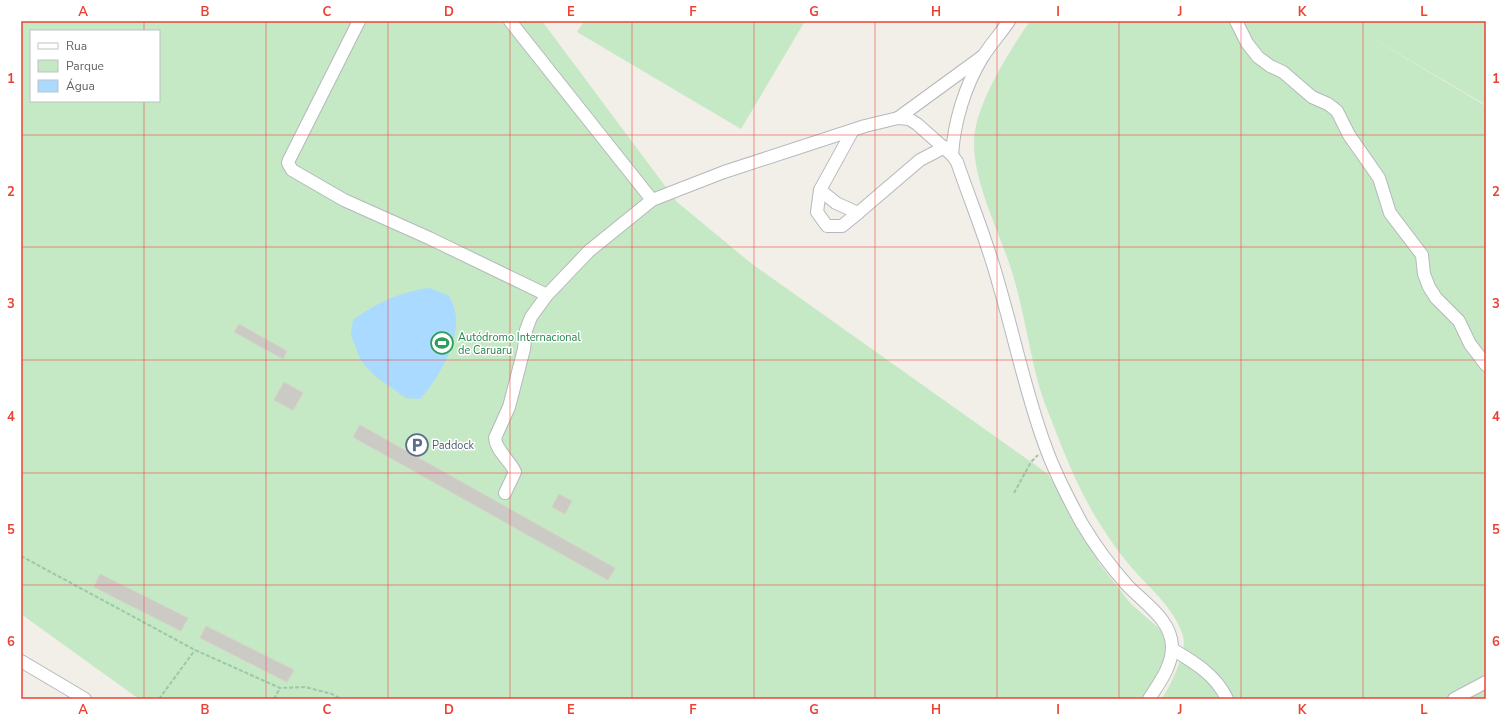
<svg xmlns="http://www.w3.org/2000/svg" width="1507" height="720" font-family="'Nunito Sans',sans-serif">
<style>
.green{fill:#c5e8c5;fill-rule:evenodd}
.water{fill:#aadaff}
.building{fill:#cccac5;stroke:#d6d1c6}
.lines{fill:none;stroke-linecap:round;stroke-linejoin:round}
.minor-casing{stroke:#b5b8bc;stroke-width:14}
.path{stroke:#9cc7a9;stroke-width:2;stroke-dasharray:4 2;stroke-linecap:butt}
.minor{stroke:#fff;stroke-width:12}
.grid{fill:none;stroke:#ea4335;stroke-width:1;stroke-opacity:0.55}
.labels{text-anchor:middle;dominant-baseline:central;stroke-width:3;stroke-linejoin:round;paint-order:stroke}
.leisure-label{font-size:11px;fill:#27864d;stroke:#fff;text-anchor:start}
.service-label{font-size:11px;fill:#4e5e75;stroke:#fff;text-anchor:start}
.neatline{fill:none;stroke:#ea4335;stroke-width:1.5}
.grid-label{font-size:13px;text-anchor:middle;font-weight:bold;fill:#ea4335}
</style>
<rect width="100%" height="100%" fill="#f1efe8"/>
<!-- green -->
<g class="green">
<path d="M 21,21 L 542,21 L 677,202 L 752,264 L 1048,474 L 1099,563 L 1131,604 L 1169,637 L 1165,671 L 1148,699 L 139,699 L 21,614 ZM 31,31 L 159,31 L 159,101 L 31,101 Z"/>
<path d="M 584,21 L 805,21 L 741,129 L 577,32 Z"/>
<path d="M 1030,21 L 1486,21 L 1486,105 L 1348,24 L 1486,106 L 1486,699 L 1162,699 C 1170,686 1188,651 1183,636 C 1174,606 1146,586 1127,562 C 1115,548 1105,532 1095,516 C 1078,487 1066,458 1054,427 C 1048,411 1041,395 1037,378 C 1028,343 1023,307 1012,272 C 1000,232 968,173 975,131 C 981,96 1010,50 1030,21 Z"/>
</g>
<!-- water -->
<path class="water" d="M 430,288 L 449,296 C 454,305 457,315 456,325 C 455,349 436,382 420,399 L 406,398 L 375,376 L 361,361 L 351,335 L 353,320 C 376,303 402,291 430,288 Z"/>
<!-- building -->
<g class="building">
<path d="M 239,324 L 287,351 L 283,359 L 234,332 Z"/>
<path d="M 284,382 L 303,393 L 293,410 L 274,400 Z"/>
<path d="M 360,425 L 615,568 L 608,580 L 353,437 Z"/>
<path d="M 559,494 L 572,501 L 565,514 L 552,507 Z"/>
<path d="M 100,574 L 188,618 L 181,631 L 94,587 Z"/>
<path d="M 206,626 L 294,670 L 287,682 L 200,638 Z"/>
</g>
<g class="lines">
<!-- minor casing -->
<g class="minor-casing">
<g id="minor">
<path d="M 359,21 L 289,160 L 288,163 L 292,170 L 344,200 L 429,238 L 547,295"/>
<path d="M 510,21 L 652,200"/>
<path d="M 1236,21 L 1247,43 L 1258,57 L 1270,66 L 1283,72 L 1312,97 L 1328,104 L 1337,111 L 1349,135 L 1379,178 L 1390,213 L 1422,255 L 1424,274 L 1429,287 L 1436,298 L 1459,321 L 1470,344 L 1486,365"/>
<path d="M 898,118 L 983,56"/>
<path d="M 853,130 L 820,190 L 836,203 L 858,213 L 920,160 L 945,147"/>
<path d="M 952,155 C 954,122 965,86 982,58 C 990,45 1001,33 1009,21"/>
<path d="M 820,190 L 817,212 L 827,226 L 842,226 L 858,213"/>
<path d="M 505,493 L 515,472 C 510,460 496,451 495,438 L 509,407 L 524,349 L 526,330 L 531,317 L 547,295 L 589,251 L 652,200 L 724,172 L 865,126 L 898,118 L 909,119 L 917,124 L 952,155 L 957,162 C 971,203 988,243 999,285 C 1015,339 1026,395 1046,448 C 1055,473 1068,498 1081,522 C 1094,544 1110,566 1127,585 C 1144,603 1172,620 1172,647 C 1172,667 1159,683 1149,699"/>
<path d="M 1172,649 C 1194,662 1216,675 1227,699"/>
<path d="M 21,661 L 85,699"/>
<path d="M 1454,699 L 1486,682"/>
</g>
</g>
<!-- path -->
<g class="path">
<path d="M 1014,493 L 1031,462 L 1038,455"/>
<path d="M 21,556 L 195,650 L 280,688 L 305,687 L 332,694 L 341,699"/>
<path d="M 159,699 L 195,650"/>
<path d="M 274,699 L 280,688"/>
</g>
<!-- minor -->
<use href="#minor" class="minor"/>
</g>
<!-- grid -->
<path class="grid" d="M 144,21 L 144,31M 266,21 L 266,699M 388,21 L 388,699M 510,21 L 510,699M 632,21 L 632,699M 754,21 L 754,699M 875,21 L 875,699M 997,21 L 997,699M 1119,21 L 1119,699M 1241,21 L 1241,699M 1363,21 L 1363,699M 144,101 L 144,699M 21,135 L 1486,135M 21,247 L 1486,247M 21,360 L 1486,360M 21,473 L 1486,473M 21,585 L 1486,585"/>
<!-- icons -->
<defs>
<g id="stadium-ring" transform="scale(1.15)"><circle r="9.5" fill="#fff" stroke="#2e9e5b" stroke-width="1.5"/><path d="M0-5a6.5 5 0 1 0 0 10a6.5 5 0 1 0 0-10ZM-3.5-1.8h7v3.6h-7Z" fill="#2e9e5b"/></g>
<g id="parking-ring" transform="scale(1.15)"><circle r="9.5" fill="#fff" stroke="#5c6f8a" stroke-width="1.5"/><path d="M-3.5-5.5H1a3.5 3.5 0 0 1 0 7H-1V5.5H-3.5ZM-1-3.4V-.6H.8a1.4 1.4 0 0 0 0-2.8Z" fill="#5c6f8a"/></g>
</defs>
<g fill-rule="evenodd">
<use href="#stadium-ring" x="442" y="343"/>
<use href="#parking-ring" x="417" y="445"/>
</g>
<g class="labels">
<!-- leisure labels -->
<g class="leisure-label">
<text x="458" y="337">Autódromo Internacional<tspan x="458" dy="13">de Caruaru</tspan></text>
</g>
<!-- service labels -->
<g class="service-label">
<text x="432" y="445">Paddock</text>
</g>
</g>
<!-- border -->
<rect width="1507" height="720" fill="none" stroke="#ffffff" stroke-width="44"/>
<!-- legend -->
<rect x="30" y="30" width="130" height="72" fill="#ffffff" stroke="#bfc1c3"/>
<rect x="38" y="43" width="20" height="6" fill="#ffffff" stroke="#bfc1c3"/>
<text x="66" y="50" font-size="12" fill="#5f6368">Rua</text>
<rect x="38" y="60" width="20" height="12" fill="#c5e8c5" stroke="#bfc1c3"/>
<text x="66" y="70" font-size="12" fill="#5f6368">Parque</text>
<rect x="38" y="80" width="20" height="12" fill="#aadaff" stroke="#bfc1c3"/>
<text x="66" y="90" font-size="12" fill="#5f6368">Água</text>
<rect x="22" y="22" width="1463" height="676" class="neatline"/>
<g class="grid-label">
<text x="83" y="16">A</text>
<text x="205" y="16">B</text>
<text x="327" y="16">C</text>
<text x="449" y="16">D</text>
<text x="571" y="16">E</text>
<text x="693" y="16">F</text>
<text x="814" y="16">G</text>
<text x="936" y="16">H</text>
<text x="1058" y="16">I</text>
<text x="1180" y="16">J</text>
<text x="1302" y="16">K</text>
<text x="1424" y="16">L</text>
<text x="11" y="83">1</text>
<text x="1496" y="83">1</text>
<text x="11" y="196">2</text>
<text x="1496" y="196">2</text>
<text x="11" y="308">3</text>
<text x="1496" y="308">3</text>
<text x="11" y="421">4</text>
<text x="1496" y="421">4</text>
<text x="11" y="534">5</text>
<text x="1496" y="534">5</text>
<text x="11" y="646">6</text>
<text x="1496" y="646">6</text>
<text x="83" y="714">A</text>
<text x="205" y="714">B</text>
<text x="327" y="714">C</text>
<text x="449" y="714">D</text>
<text x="571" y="714">E</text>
<text x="693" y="714">F</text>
<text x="814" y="714">G</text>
<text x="936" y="714">H</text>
<text x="1058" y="714">I</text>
<text x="1180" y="714">J</text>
<text x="1302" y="714">K</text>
<text x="1424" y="714">L</text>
</g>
</svg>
